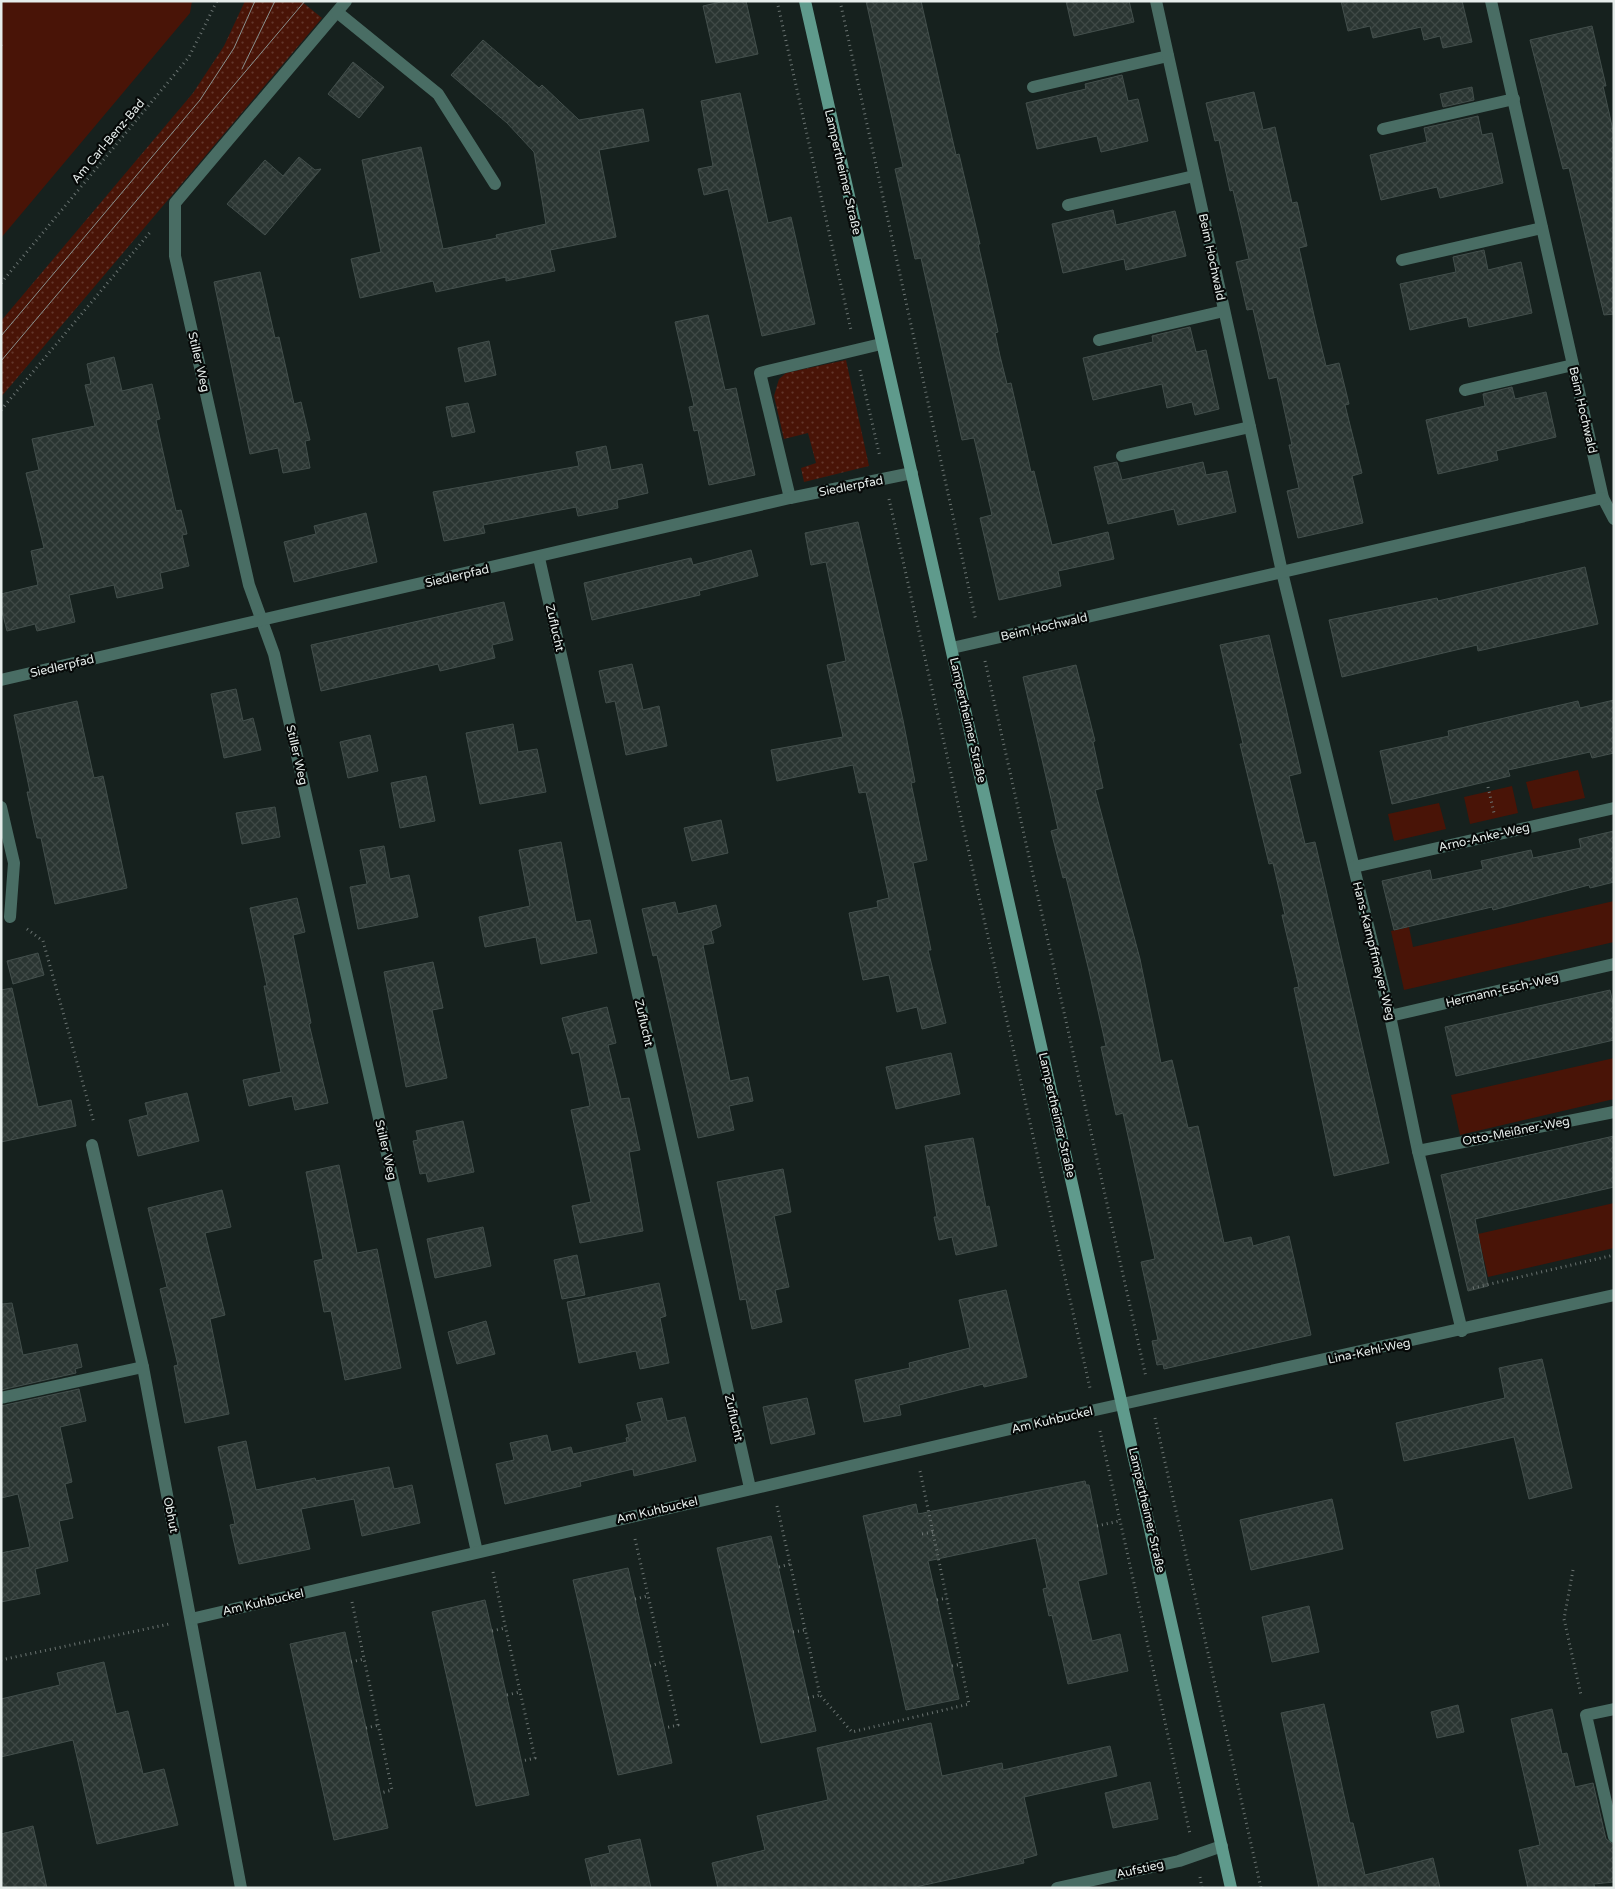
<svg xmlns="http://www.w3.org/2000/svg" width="1615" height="1889" font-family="'Varela Round',sans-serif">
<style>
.grass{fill:url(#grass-dots)}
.green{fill:#491407}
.building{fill:url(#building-cross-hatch);stroke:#434f4c}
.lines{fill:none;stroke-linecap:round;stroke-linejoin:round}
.path{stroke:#6a7371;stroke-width:3;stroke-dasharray:1 4;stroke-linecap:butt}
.lane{stroke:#496d64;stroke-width:12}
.street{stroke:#496d64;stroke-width:12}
.secondary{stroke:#5f9a8c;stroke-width:12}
.tram{stroke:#89918f;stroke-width:1}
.labels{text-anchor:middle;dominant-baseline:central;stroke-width:4.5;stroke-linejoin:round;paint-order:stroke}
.street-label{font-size:12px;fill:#e6edeb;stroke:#060908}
</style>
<defs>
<pattern id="grass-dots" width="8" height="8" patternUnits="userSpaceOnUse" patternTransform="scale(1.25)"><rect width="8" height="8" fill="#491407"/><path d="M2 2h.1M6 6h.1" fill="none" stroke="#63362b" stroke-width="1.8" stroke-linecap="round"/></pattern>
<pattern id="building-cross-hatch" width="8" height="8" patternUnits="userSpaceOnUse" patternTransform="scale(1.25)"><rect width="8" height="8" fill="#2a3532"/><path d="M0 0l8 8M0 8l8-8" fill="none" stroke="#3f4946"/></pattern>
</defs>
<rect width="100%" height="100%" fill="#16211e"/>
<!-- grass -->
<g class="grass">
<path d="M 245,1 L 301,1 L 322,18 L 1,397 L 1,321 L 193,93 L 224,46 Z"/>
<path d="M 846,360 L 869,466 L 804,482 L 801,468 L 816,463 L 808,433 L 784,439 L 774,396 L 779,379 L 786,373 Z"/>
</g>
<!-- green -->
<g class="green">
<path d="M 1,1 L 192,1 L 190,13 L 1,238 Z"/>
<path d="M 1578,770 L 1585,798 L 1533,809 L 1526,782 Z"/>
<path d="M 1512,786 L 1518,813 L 1470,824 L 1464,797 Z"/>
<path d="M 1439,803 L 1446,829 L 1394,841 L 1388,814 Z"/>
<path d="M 1614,901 L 1614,942 L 1404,990 L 1391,931 L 1409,927 L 1413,947 Z"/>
<path d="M 1614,1058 L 1614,1099 L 1460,1135 L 1451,1095 Z"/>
<path d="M 1614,1203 L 1614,1248 L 1488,1277 L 1478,1234 Z"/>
</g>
<!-- building -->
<g class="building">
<path d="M 725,1 L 746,1 L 758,54 L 716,63 L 703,6 Z"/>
<path d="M 866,1 L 921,1 L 956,155 L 959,154 L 980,244 L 978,244 L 998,332 L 995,333 L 1000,356 L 1007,384 L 1011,383 L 1031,472 L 1034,471 L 1052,545 L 1108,532 L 1114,559 L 1058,571 L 1061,586 L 999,600 L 980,518 L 992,515 L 974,438 L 962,440 L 921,258 L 915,259 L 895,169 L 903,167 Z"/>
<path d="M 1066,1 L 1129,1 L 1134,22 L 1074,36 Z"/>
<path d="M 1341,1 L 1462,1 L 1472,42 L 1443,48 L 1440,36 L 1424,40 L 1421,27 L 1373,38 L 1370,26 L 1348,31 Z"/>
<path d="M 1592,26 L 1606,86 L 1603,86 L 1614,135 L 1614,314 L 1604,315 L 1569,168 L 1563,169 L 1530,40 Z"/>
<path d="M 483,40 L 539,88 L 542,85 L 579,120 L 643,109 L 649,141 L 599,150 L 616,237 L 550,250 L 555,271 L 506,281 L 506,277 L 436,292 L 433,281 L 360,298 L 351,259 L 381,252 L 362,160 L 421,147 L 443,249 L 497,238 L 496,235 L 546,224 L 534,152 L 507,123 L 451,75 Z"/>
<path d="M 353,62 L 384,87 L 359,118 L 328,94 Z"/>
<path d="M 1122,75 L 1128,101 L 1138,99 L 1148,141 L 1101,152 L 1097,136 L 1037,149 L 1026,103 L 1086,89 L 1085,84 Z"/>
<path d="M 1472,87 L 1474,100 L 1443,107 L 1440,94 Z"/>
<path d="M 1254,92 L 1263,130 L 1275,127 L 1292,203 L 1297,202 L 1307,246 L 1299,248 L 1315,320 L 1326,366 L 1339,363 L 1349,404 L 1345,405 L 1362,473 L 1352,476 L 1363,523 L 1298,538 L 1287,491 L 1299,488 L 1289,445 L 1292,445 L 1277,377 L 1269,379 L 1253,309 L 1247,310 L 1236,262 L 1249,259 L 1233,190 L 1230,191 L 1219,140 L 1215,141 L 1206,103 Z"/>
<path d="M 740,93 L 768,223 L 791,217 L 815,324 L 762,336 L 728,189 L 704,195 L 698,169 L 713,166 L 701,101 Z"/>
<path d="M 1478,116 L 1482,135 L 1492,133 L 1503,183 L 1440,198 L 1437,187 L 1381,200 L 1370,155 L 1427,142 L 1424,128 Z"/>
<path d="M 299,157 L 315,170 L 321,169 L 265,235 L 227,204 L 265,160 L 283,176 Z"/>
<path d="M 1113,210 L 1116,225 L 1175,211 L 1186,256 L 1126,270 L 1124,259 L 1063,273 L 1052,224 Z"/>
<path d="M 1484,250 L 1488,270 L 1521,262 L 1532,313 L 1469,327 L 1467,317 L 1410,330 L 1400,284 L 1456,272 L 1453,257 Z"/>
<path d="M 260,272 L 275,338 L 279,337 L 294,404 L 301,402 L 310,440 L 305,441 L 310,468 L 283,473 L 278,448 L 250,454 L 214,282 Z"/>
<path d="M 708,315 L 725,390 L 736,388 L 755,475 L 709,485 L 698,430 L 694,431 L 689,407 L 694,406 L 675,322 Z"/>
<path d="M 1190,327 L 1196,352 L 1206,350 L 1219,409 L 1195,415 L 1192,402 L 1167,408 L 1162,384 L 1093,400 L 1083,358 L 1153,342 L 1152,336 Z"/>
<path d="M 489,341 L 496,375 L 465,382 L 458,348 Z"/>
<path d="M 114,357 L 122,391 L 152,384 L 160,419 L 156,420 L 176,511 L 181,510 L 187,534 L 182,535 L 189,566 L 160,573 L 163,588 L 117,598 L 114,585 L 69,595 L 75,622 L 37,631 L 35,624 L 7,631 L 1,607 L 1,594 L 38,585 L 31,551 L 44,548 L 26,473 L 39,470 L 32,439 L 95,426 L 85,385 L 91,384 L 87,364 Z"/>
<path d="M 1512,387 L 1515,399 L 1546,392 L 1556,437 L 1496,451 L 1498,460 L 1438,474 L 1426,420 L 1485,406 L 1483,394 Z"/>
<path d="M 468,403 L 475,432 L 452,437 L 446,407 Z"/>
<path d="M 606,446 L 611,470 L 642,464 L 648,493 L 617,500 L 618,508 L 578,516 L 576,507 L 483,525 L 485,533 L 444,541 L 433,492 L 579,466 L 576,452 Z"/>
<path d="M 1117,462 L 1122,480 L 1203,462 L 1206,475 L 1227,471 L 1236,512 L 1178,525 L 1174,509 L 1108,524 L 1094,467 Z"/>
<path d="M 366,513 L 377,562 L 294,582 L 284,542 L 316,534 L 314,526 Z"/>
<path d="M 858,522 L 903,720 L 915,782 L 911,783 L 927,860 L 913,863 L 931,950 L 928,950 L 946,1023 L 922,1029 L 917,1007 L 897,1012 L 889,975 L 863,980 L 849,913 L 878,907 L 877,901 L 889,898 L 866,792 L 859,793 L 853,765 L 777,781 L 771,750 L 843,737 L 827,665 L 846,661 L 826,562 L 811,565 L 805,533 Z"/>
<path d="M 751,550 L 758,576 L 699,591 L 700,595 L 592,620 L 584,583 L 691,558 L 693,565 Z"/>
<path d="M 1585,567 L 1598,624 L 1478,651 L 1477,645 L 1342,677 L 1329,620 L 1437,598 L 1438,601 Z"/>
<path d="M 504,602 L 513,640 L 492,645 L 495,658 L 440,671 L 438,664 L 321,691 L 311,645 Z"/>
<path d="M 1269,635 L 1301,773 L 1289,776 L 1305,844 L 1315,842 L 1389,1163 L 1334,1176 L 1294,988 L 1299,987 L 1282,915 L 1285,915 L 1273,863 L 1269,864 L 1240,744 L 1243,744 L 1220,645 Z"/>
<path d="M 632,664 L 643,710 L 659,706 L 667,746 L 626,755 L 615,701 L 606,703 L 599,671 Z"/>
<path d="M 1076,665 L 1095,741 L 1093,742 L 1103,788 L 1095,790 L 1140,959 L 1161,1063 L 1172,1060 L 1188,1128 L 1198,1126 L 1224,1243 L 1251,1237 L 1253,1246 L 1289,1236 L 1311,1335 L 1164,1369 L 1163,1364 L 1157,1365 L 1152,1341 L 1158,1340 L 1141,1262 L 1155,1259 L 1123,1113 L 1116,1115 L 1101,1047 L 1106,1046 L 1089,971 L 1066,877 L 1063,878 L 1051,831 L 1058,829 L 1023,677 Z"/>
<path d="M 236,689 L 243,721 L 253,718 L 261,750 L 224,758 L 211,694 Z"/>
<path d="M 1614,700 L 1614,753 L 1592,758 L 1590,752 L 1508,770 L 1510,776 L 1392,804 L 1380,751 L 1449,736 L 1448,731 L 1578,701 L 1580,708 Z"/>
<path d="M 77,701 L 94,778 L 103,776 L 127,888 L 55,904 L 41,838 L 37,838 L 27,792 L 30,792 L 14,715 Z"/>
<path d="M 513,724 L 518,752 L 537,749 L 546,792 L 480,804 L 466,733 Z"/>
<path d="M 370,735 L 378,771 L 348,778 L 340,742 Z"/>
<path d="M 426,776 L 435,821 L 400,828 L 391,783 Z"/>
<path d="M 275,807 L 280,837 L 242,844 L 236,813 Z"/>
<path d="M 721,820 L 728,853 L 692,861 L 684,828 Z"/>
<path d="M 1614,831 L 1614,882 L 1590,888 L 1589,885 L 1493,910 L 1492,907 L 1394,930 L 1382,881 L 1430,870 L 1432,880 L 1483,869 L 1481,861 L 1531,850 L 1533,858 L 1581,848 L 1579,839 Z"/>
<path d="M 561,842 L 576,922 L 590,920 L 597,953 L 541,964 L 536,937 L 485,947 L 479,917 L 530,906 L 519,850 Z"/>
<path d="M 384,846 L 390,879 L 409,875 L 418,917 L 358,929 L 350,887 L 367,884 L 360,850 Z"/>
<path d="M 297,898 L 305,932 L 293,935 L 311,1023 L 309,1024 L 328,1103 L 295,1110 L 292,1096 L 249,1106 L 243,1080 L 281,1072 L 264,986 L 267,986 L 250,908 Z"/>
<path d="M 675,902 L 678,914 L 716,905 L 721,926 L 711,931 L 714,943 L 703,945 L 730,1081 L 748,1077 L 753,1101 L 729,1106 L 734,1130 L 698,1138 L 657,955 L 653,956 L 642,909 Z"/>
<path d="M 38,953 L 44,975 L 13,984 L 7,961 Z"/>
<path d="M 433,962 L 443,1008 L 432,1010 L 447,1078 L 406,1087 L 384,972 Z"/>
<path d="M 12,988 L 38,1107 L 71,1100 L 76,1126 L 1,1142 L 1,990 Z"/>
<path d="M 1610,990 L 1614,1008 L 1614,1040 L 1456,1076 L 1445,1027 Z"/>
<path d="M 607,1007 L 616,1043 L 608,1045 L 621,1099 L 629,1098 L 640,1150 L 629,1152 L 643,1231 L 580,1243 L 572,1206 L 591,1202 L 571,1110 L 590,1106 L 579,1052 L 572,1054 L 562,1018 Z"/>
<path d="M 951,1053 L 960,1094 L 896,1109 L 886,1067 Z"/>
<path d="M 187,1093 L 199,1141 L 138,1156 L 129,1120 L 148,1115 L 145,1103 Z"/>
<path d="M 463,1121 L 474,1172 L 428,1182 L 426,1173 L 420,1174 L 413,1141 L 418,1140 L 416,1131 Z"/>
<path d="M 1614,1136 L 1614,1187 L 1475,1219 L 1488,1286 L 1468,1291 L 1441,1175 Z"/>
<path d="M 973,1138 L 986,1207 L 989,1206 L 997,1246 L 956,1255 L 952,1237 L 939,1240 L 934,1217 L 937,1217 L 925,1146 Z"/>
<path d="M 339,1165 L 357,1253 L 377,1249 L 401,1368 L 345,1380 L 331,1311 L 324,1312 L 314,1261 L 323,1259 L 306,1172 Z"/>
<path d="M 783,1169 L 791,1212 L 774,1216 L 789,1287 L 775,1290 L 782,1322 L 752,1329 L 746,1299 L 740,1300 L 717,1182 Z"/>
<path d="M 222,1190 L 231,1227 L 205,1233 L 225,1315 L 210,1319 L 229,1414 L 185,1423 L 174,1366 L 178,1365 L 160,1289 L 167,1287 L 148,1208 Z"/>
<path d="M 483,1227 L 491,1266 L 435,1278 L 427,1239 Z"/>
<path d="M 577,1255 L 585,1295 L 562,1299 L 554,1260 Z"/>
<path d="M 659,1283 L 666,1316 L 660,1318 L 669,1363 L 640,1369 L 636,1351 L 579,1363 L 567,1302 Z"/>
<path d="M 1006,1290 L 1027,1377 L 984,1387 L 983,1384 L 899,1405 L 901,1415 L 864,1422 L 855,1380 L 910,1368 L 909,1363 L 970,1348 L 959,1300 Z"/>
<path d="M 12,1303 L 23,1355 L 77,1344 L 82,1367 L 75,1369 L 76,1373 L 1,1390 L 1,1304 Z"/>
<path d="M 486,1321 L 495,1354 L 457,1364 L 448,1332 Z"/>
<path d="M 1542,1359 L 1572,1488 L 1529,1499 L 1514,1437 L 1404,1461 L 1396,1423 L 1505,1398 L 1499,1368 Z"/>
<path d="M 79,1389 L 86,1421 L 60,1427 L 72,1482 L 65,1484 L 73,1518 L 59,1521 L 68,1561 L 35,1569 L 40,1594 L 1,1602 L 1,1553 L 30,1547 L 18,1494 L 1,1498 L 1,1406 Z"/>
<path d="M 662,1398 L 667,1421 L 685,1417 L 696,1461 L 634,1476 L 633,1469 L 580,1482 L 581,1486 L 505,1504 L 496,1464 L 514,1460 L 510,1443 L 547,1435 L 551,1452 L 571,1447 L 573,1454 L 627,1442 L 626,1438 L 629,1437 L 626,1425 L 642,1421 L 637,1403 Z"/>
<path d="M 807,1398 L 815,1434 L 771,1444 L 763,1407 Z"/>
<path d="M 246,1441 L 256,1490 L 315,1478 L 316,1481 L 389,1467 L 394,1489 L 412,1485 L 420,1523 L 362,1536 L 354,1499 L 301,1509 L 310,1549 L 239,1564 L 230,1525 L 235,1524 L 218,1447 Z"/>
<path d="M 1085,1481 L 1086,1485 L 1089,1485 L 1107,1574 L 1078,1581 L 1092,1641 L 1120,1634 L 1128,1671 L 1068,1684 L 1052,1615 L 1049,1616 L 1043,1589 L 1047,1588 L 1036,1538 L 928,1561 L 959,1699 L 906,1710 L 863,1516 L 916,1504 L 918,1514 Z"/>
<path d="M 1332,1499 L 1343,1549 L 1251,1570 L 1240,1520 Z"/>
<path d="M 771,1536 L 816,1731 L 761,1743 L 717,1548 Z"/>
<path d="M 628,1568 L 672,1763 L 618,1775 L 573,1580 Z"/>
<path d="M 485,1600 L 529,1795 L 476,1806 L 432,1612 Z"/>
<path d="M 1309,1606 L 1319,1652 L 1272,1662 L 1262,1617 Z"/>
<path d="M 345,1632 L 388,1828 L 334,1840 L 290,1644 Z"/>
<path d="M 104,1662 L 116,1714 L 128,1711 L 143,1774 L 164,1769 L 178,1825 L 97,1844 L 73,1740 L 1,1757 L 1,1699 L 60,1685 L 57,1673 Z"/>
<path d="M 1324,1704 L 1350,1823 L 1353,1823 L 1365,1875 L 1433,1858 L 1440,1888 L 1319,1888 L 1281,1713 Z"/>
<path d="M 1458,1705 L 1464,1732 L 1437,1738 L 1431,1712 Z"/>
<path d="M 1552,1709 L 1562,1754 L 1567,1753 L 1575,1787 L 1593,1783 L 1606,1839 L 1614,1845 L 1614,1882 L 1594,1884 L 1595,1888 L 1528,1888 L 1519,1850 L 1540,1845 L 1511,1719 Z"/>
<path d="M 931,1723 L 942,1776 L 1002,1763 L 1003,1770 L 1110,1746 L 1117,1776 L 1024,1797 L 1037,1855 L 1023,1859 L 1024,1863 L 911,1888 L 718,1888 L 712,1863 L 765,1850 L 757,1816 L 828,1800 L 817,1748 Z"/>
<path d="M 1150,1782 L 1158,1819 L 1113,1828 L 1105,1793 Z"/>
<path d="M 33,1826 L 47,1888 L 1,1888 L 1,1834 Z"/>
<path d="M 640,1839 L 651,1888 L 592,1888 L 585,1859 L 610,1853 L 608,1846 Z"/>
</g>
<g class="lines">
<!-- path -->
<g class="path">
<path d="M 777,1 L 851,330"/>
<path d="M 840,1 L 976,621"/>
<path d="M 1,45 L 2,44"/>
<path d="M 1,283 L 189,57 L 217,1"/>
<path d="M 860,370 L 880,457"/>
<path d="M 1,410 L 152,230"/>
<path d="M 889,499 L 1090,1388"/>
<path d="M 985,661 L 1146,1377"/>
<path d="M 1488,787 L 1494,813"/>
<path d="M 27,929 L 43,941 L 94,1123"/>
<path d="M 1473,1288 L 1614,1255"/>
<path d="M 1155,1418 L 1261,1888"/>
<path d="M 1100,1431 L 1190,1834"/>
<path d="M 777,1506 L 820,1695 L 852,1732 L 969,1704 L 920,1471"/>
<path d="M 1097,1526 L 1119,1521"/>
<path d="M 922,1534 L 933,1532"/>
<path d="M 635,1539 L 678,1725 L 665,1728"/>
<path d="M 779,1567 L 790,1564"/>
<path d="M 1573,1570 L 1564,1619 L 1581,1695"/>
<path d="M 493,1572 L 535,1758 L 522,1761"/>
<path d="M 635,1599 L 648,1596"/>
<path d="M 937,1600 L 947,1598"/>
<path d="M 352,1602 L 392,1790 L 381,1793"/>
<path d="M 492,1631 L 505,1628"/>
<path d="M 793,1632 L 805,1630"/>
<path d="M 1,1660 L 169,1624"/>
<path d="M 351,1662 L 364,1659"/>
<path d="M 650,1666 L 663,1662"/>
<path d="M 952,1666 L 961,1664"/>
<path d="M 507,1695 L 520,1692"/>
<path d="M 808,1698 L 820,1695"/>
<path d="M 366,1728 L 379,1725"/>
<path d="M 1200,1877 L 1202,1888"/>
</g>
<!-- lane -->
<g class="lane">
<path d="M 1033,87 L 1168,56"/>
<path d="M 1383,129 L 1514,99"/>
<path d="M 1068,205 L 1194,176"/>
<path d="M 1402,260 L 1542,228"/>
<path d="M 1099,340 L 1224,311"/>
<path d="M 1465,390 L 1573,365"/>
<path d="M 1122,456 L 1250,427"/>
<path d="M 790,498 L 760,373 L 881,344"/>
<path d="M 1,1398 L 143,1367"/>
</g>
<!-- street -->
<g class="street">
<path d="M 346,1 L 175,203 L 175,256 L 249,585 L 274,654 L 477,1552"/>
<path d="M 1156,1 L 1282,572 L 1390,1016 L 1418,1151 L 1462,1331"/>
<path d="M 1491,1 L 1603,498 L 1614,519"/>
<path d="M 337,12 L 438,94 L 495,184"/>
<path d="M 539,558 L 750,1488"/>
<path d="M 952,648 L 1603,498"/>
<path d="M 1,680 L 790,498 L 912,473"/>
<path d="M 1,807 L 14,863 L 10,917"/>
<path d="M 1354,867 L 1614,808"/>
<path d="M 1390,1016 L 1614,964"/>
<path d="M 92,1145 L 143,1367 L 241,1888"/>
<path d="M 1418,1151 L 1614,1112"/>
<path d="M 191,1619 L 1023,1426 L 1614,1295"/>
<path d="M 1614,1709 L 1586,1715 L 1614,1837"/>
<path d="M 1057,1888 L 1179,1861 L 1222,1846"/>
</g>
<!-- secondary -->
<path class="secondary" d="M 805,1 L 1231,1888"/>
<!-- tram -->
<g class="tram">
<path d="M 242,69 L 275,1"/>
<path d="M 1,336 L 200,100 L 234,48 L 255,1"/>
<path d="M 1,361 L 305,1"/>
</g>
</g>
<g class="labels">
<!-- street labels -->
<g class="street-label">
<text transform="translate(108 141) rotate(-50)">Am Carl-Benz-Bad</text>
<text transform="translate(843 172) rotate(77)">Lampertheimer Straße</text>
<text transform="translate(1212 257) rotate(78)">Beim Hochwald</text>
<text transform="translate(199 362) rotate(77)">Stiller Weg</text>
<text transform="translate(1583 410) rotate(77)">Beim Hochwald</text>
<text transform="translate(851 486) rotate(-11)">Siedlerpfad</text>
<text transform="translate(457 576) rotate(-13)">Siedlerpfad</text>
<text transform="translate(1044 627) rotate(-13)">Beim Hochwald</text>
<text transform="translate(555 628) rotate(77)">Zuflucht</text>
<text transform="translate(62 666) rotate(-13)">Siedlerpfad</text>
<text transform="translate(968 720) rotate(77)">Lampertheimer Straße</text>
<text transform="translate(297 755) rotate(77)">Stiller Weg</text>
<text transform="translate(1484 837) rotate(-13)">Arno-Anke-Weg</text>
<text transform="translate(1374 951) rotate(76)">Hans-Kampffmeyer-Weg</text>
<text transform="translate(1502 990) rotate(-13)">Hermann-Esch-Weg</text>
<text transform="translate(644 1023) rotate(77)">Zuflucht</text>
<text transform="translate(1057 1115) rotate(77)">Lampertheimer Straße</text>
<text transform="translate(1516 1131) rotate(-11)">Otto-Meißner-Weg</text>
<text transform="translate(386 1150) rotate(77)">Stiller Weg</text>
<text transform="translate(1369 1351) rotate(-12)">Lina-Kehl-Weg</text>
<text transform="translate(734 1418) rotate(77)">Zuflucht</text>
<text transform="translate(1052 1420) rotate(-13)">Am Kuhbuckel</text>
<text transform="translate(657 1510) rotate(-13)">Am Kuhbuckel</text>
<text transform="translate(1147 1510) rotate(77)">Lampertheimer Straße</text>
<text transform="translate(171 1515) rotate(79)">Obhut</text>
<text transform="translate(263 1602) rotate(-13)">Am Kuhbuckel</text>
<text transform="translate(1140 1869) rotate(-13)">Aufstieg</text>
</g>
</g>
<!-- border -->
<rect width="1615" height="1889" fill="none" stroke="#e6edeb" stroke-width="5"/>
</svg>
